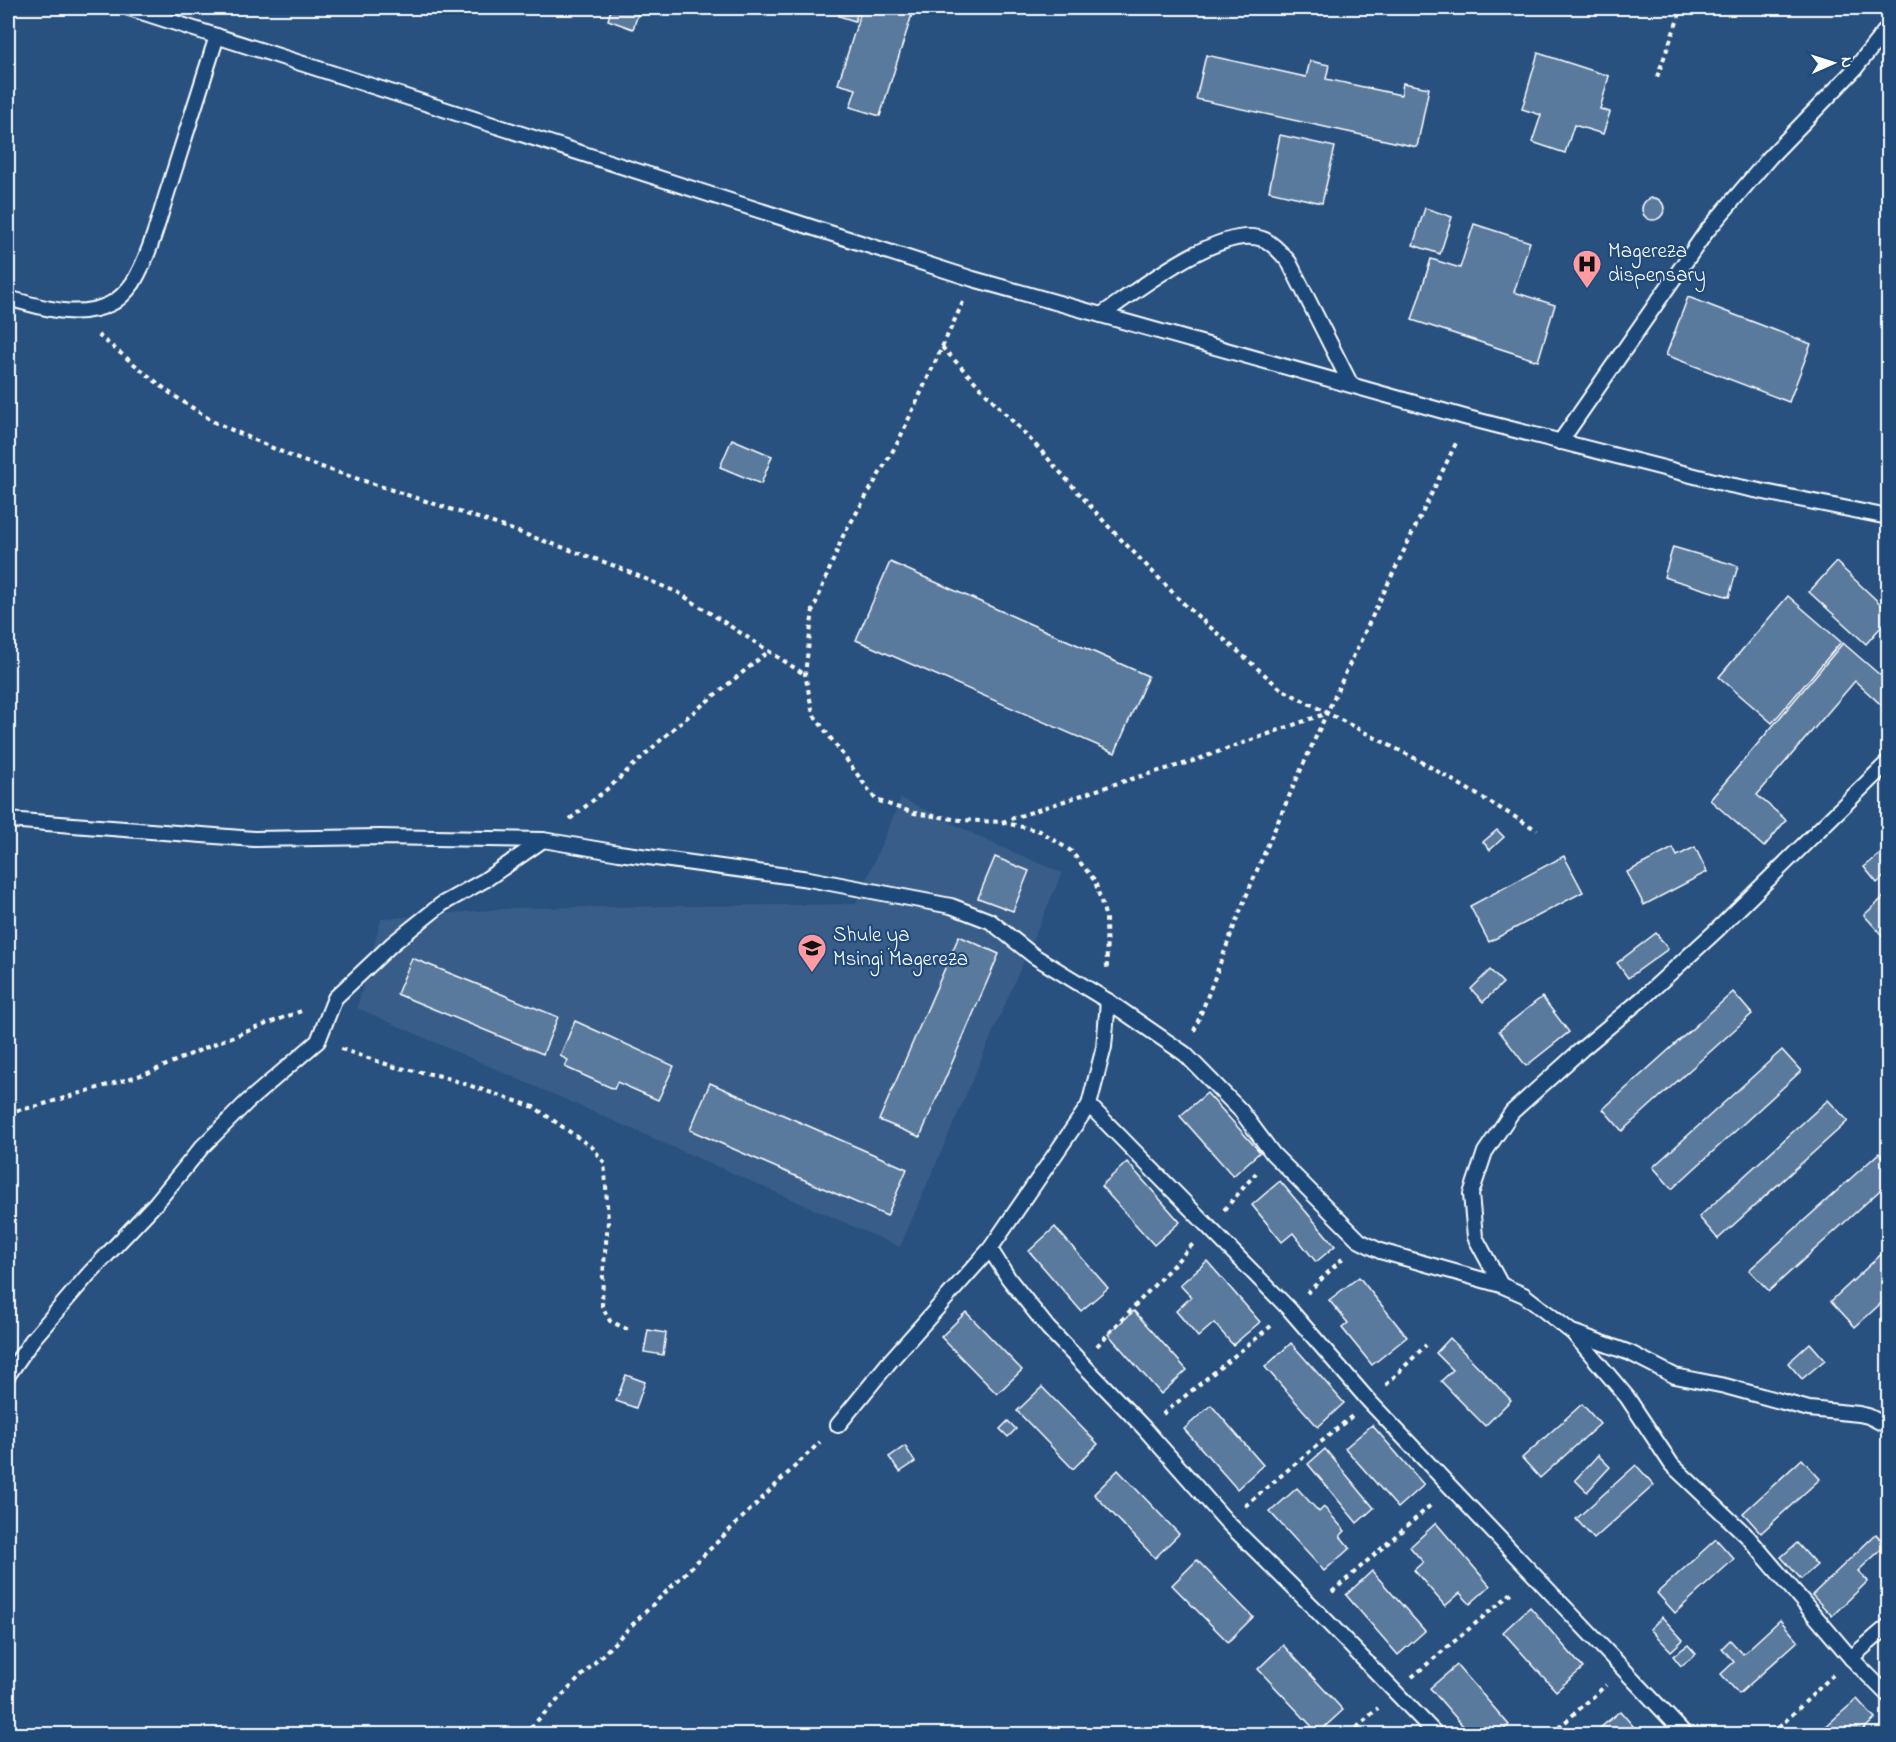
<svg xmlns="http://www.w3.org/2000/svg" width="1896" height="1742" font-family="'Indie Flower',sans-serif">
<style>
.built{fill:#375d88}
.building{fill:#5a7a9d;stroke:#fff;stroke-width:1.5}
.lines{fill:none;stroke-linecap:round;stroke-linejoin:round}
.service-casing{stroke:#fff;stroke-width:18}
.path{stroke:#fff;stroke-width:4;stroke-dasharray:4.5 4.5;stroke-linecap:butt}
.service{stroke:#1f4a7a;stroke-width:14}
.labels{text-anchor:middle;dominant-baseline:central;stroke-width:4.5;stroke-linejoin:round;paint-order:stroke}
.poi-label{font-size:21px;fill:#fff;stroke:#1f4a7a;text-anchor:start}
</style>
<rect width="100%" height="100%" fill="#28517f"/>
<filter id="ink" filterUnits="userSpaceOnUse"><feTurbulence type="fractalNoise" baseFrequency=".0167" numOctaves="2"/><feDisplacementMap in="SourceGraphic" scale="12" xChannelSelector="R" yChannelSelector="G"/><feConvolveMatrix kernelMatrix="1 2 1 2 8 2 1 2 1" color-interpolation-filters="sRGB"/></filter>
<g filter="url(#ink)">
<!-- built -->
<path class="built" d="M 901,798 L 992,843 L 1062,873 L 900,1247 L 357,1008 L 381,919 L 514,908 L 856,904 Z"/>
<!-- building -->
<g class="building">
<path d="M 606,8 L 640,8 L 633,29 L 608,20 L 611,9 Z"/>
<path d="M 841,8 L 859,8 L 855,21 L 839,16 Z"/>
<path d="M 862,8 L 914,8 L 880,116 L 850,107 L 856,89 L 838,84 Z"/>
<path d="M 1538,53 L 1609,76 L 1600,109 L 1610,112 L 1603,134 L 1574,125 L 1565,153 L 1532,142 L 1541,115 L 1522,109 Z"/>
<path d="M 1206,55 L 1306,77 L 1310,61 L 1329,65 L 1326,79 L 1401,95 L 1403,83 L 1429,88 L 1417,147 L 1196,99 Z"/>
<path d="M 1280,135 L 1335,147 L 1322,203 L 1269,191 Z"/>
<circle cx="1653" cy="209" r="11"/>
<path d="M 1425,208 L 1452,217 L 1440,254 L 1413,245 Z"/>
<path d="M 1474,224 L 1530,242 L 1514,292 L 1555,305 L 1538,361 L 1412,320 L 1431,259 L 1460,268 Z"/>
<path d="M 1688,297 L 1811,344 L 1789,402 L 1666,355 Z"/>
<path d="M 732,439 L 772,456 L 761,484 L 720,467 Z"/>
<path d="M 1673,547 L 1738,566 L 1729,597 L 1664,577 Z"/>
<path d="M 890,562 L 1148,676 L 1115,753 L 856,640 Z"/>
<path d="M 1836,562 L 1888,611 L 1888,619 L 1866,644 L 1809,592 Z"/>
<path d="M 1788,596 L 1841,642 L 1772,723 L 1719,677 Z"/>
<path d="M 1843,643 L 1888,682 L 1888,711 L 1855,681 L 1757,795 L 1786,820 L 1764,847 L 1710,800 Z"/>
<path d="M 1497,830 L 1504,837 L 1490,850 L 1483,842 Z"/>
<path d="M 1695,847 L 1707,872 L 1644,905 L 1627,872 L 1673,848 L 1677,856 Z"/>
<path d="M 1885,850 L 1888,854 L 1888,873 L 1877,883 L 1864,867 Z"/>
<path d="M 1564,856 L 1583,892 L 1489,942 L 1470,906 Z"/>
<path d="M 995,857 L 1029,871 L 1013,911 L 978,898 Z"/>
<path d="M 1888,893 L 1888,940 L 1887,941 L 1864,915 Z"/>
<path d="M 1656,933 L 1668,949 L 1628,978 L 1617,963 Z"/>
<path d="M 959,936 L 999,954 L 920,1137 L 879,1120 Z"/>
<path d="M 412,958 L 558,1017 L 543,1054 L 397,994 Z"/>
<path d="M 1490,970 L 1503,983 L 1483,1002 L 1471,989 Z"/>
<path d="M 1733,992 L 1752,1014 L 1622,1131 L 1603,1109 Z"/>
<path d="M 1542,997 L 1569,1032 L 1526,1066 L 1499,1031 Z"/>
<path d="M 575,1021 L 674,1066 L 658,1100 L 617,1082 L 614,1089 L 565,1067 L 568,1060 L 560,1056 Z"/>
<path d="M 1782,1050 L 1801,1071 L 1672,1189 L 1653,1167 Z"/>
<path d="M 710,1083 L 907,1169 L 887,1216 L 690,1130 Z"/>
<path d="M 1207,1093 L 1260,1152 L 1233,1176 L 1180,1116 Z"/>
<path d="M 1828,1100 L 1848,1121 L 1718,1239 L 1699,1217 Z"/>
<path d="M 1879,1153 L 1888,1163 L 1888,1183 L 1769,1291 L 1749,1270 Z"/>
<path d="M 1127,1162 L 1180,1222 L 1154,1245 L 1101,1186 Z"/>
<path d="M 1280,1181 L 1335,1246 L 1316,1262 L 1293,1233 L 1282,1242 L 1252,1205 Z"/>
<path d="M 1055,1227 L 1108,1288 L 1081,1311 L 1029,1251 Z"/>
<path d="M 1888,1248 L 1888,1297 L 1855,1327 L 1831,1301 Z"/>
<path d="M 1207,1261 L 1260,1322 L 1233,1345 L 1214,1323 L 1198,1337 L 1176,1311 L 1191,1297 L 1180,1285 Z"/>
<path d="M 1359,1277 L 1407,1337 L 1372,1365 L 1342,1328 L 1348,1323 L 1329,1300 Z"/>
<path d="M 1134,1311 L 1187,1370 L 1161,1394 L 1108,1334 Z"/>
<path d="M 966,1312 L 1022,1370 L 997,1394 L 941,1337 Z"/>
<path d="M 648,1330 L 666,1333 L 663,1355 L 644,1352 Z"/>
<path d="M 1450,1338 L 1511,1400 L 1485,1426 L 1441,1381 L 1453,1370 L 1436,1353 Z"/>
<path d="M 1291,1343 L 1344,1403 L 1318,1427 L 1265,1367 Z"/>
<path d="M 1810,1343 L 1825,1360 L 1802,1379 L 1788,1363 Z"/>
<path d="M 626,1375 L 645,1382 L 636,1408 L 616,1401 Z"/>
<path d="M 1042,1387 L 1098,1444 L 1073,1469 L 1017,1411 Z"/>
<path d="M 1582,1404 L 1600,1424 L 1540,1478 L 1522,1458 Z"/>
<path d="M 1211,1405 L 1263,1465 L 1237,1489 L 1184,1429 Z"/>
<path d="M 1008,1421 L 1016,1429 L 1008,1437 L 1000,1429 Z"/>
<path d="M 1372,1425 L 1424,1485 L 1398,1508 L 1345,1448 Z"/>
<path d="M 905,1446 L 915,1462 L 900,1472 L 889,1457 Z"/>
<path d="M 1325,1449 L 1374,1508 L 1357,1523 L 1308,1464 Z"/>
<path d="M 1598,1455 L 1610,1467 L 1587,1492 L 1575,1480 Z"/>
<path d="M 1802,1459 L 1820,1479 L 1761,1533 L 1743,1513 Z"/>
<path d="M 1636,1465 L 1654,1485 L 1594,1539 L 1576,1519 Z"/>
<path d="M 1118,1470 L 1179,1534 L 1155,1558 L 1094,1494 Z"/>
<path d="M 1297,1488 L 1319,1512 L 1324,1507 L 1345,1531 L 1340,1536 L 1350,1548 L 1324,1571 L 1270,1512 Z"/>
<path d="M 1436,1523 L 1490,1586 L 1470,1604 L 1460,1593 L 1445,1606 L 1414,1570 L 1423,1562 L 1410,1547 Z"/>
<path d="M 1876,1534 L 1886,1545 L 1858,1571 L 1868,1581 L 1832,1616 L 1812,1595 Z"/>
<path d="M 1716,1539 L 1734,1559 L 1675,1613 L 1657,1593 Z"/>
<path d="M 1797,1543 L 1817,1565 L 1801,1579 L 1781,1557 Z"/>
<path d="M 1197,1560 L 1253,1617 L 1228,1642 L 1172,1585 Z"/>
<path d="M 1372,1571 L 1425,1631 L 1398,1655 L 1346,1595 Z"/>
<path d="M 1530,1607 L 1583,1668 L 1556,1691 L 1503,1632 Z"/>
<path d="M 1662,1617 L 1683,1640 L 1671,1651 L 1650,1629 Z"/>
<path d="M 1780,1620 L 1798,1641 L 1739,1694 L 1721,1674 L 1734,1662 L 1722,1648 L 1730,1640 L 1743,1654 Z"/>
<path d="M 1283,1645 L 1343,1710 L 1318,1733 L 1258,1669 Z"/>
<path d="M 1688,1645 L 1696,1654 L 1681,1666 L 1673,1656 Z"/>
<path d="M 1457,1665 L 1509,1725 L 1498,1734 L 1470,1734 L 1430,1688 Z"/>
<path d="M 1857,1699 L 1875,1719 L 1858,1734 L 1817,1734 Z"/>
<path d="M 1620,1711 L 1640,1734 L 1593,1734 Z"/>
</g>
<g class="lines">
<!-- service casing -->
<g class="service-casing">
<g id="service">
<path d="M 129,8 L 973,279 L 1468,418 L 1730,485 L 1888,517"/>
<path d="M 8,298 C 40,307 77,320 110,304 C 119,300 127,291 133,283 C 151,253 159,217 170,184 C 186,135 201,85 217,36"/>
<path d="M 1101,315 C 1135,292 1224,221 1265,240 C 1275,245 1282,254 1289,262 L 1351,385"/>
<path d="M 1560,442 L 1706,232 L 1770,157 L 1854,70 L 1888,27"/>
<path d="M 1888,762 L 1718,929 L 1644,997 L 1582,1049 L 1512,1112 L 1485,1152 L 1471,1194 L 1475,1237 L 1501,1285 L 1524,1295 L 1573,1333 L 1627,1397 L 1672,1465 L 1747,1536 L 1851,1658 L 1888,1695"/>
<path d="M 8,820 L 254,839 L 380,837 L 543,840 L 619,853 L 809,879 L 951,906 L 990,921 L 1034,956 L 1108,1001 L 1185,1054 L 1241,1111 L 1273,1154 L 1360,1241 L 1380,1251 L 1501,1285"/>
<path d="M 1089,1105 L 1290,1310 L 1369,1401 L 1685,1734"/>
<path d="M 990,1249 L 1009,1279 L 1048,1328 L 1145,1429 L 1227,1522 L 1314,1608 L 1436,1734"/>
<path d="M 1575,1333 L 1630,1353 L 1675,1376 L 1725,1386 L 1809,1409 L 1859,1414 L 1868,1416 L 1888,1426"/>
<path d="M 8,1375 L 33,1339 L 87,1276 L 156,1203 L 202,1147 L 247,1102 L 318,1041 L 335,998 L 392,944 L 442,904 L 485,880 L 543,840"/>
<path d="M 838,1425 L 891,1360 L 990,1249 L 1089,1105 L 1104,1047 L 1108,1001"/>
<path d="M 1851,1658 L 1888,1626"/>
</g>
</g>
<!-- path -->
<g class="path">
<path d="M 1657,77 L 1682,8"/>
<path d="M 963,302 L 898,442 L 843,536 L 813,610 L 805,674 L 813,714 L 876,800 L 914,813 L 960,820 L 1001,822 L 1040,831 L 1071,851 L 1095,881 L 1106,918 L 1107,971"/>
<path d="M 98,335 L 170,393 L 214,422 L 300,460 L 487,521 L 610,564 L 679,593 L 804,674"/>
<path d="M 942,347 L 1043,453 L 1109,527 L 1185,605 L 1281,689 L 1420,761 L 1537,830"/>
<path d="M 570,819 L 612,785 L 674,728 L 769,651"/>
<path d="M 1002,822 L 1118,783 L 1190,762 L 1327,713"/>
<path d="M 1194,1031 C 1211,989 1226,946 1243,904 C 1308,746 1383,594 1457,441"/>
<path d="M 341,1049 L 395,1067 L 441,1076 L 534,1107 L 593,1148 L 604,1162 L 606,1186 L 608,1222 L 603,1274 L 602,1306 L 610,1321 L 631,1331"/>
<path d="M 8,1112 L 34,1107 L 148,1073 L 221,1041 L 304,1010"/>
<path d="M 1224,1210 L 1256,1173"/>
<path d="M 1307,1293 L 1343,1258"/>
<path d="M 1097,1346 L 1193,1244"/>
<path d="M 1386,1385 L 1426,1345"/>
<path d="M 1163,1414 L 1271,1326"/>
<path d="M 1245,1506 L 1352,1416"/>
<path d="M 1332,1592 L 1432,1504"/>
<path d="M 1412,1677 L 1514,1591"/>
<path d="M 524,1734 L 635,1622 L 820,1442"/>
<path d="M 1350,1734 L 1378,1708"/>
<path d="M 1552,1734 L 1606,1685"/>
<path d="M 1772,1734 L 1833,1675"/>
</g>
<!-- service -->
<use href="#service" class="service"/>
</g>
</g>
<!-- icons -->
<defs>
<g id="hospital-pin" transform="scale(1.5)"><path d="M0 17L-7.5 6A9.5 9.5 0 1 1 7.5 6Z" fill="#ff9aa2" stroke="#1f4a7a"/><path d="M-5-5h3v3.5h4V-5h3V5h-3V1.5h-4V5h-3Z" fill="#111"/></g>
<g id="school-pin" transform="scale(1.5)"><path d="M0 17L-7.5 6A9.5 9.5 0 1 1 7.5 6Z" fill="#ff9aa2" stroke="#1f4a7a"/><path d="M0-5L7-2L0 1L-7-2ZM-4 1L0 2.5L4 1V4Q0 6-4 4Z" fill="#111"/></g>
</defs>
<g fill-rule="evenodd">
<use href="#hospital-pin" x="1587" y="264"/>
<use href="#school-pin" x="812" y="948"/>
</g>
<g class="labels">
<!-- poi labels -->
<g class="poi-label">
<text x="1608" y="252">Magereza<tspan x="1608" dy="24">dispensary</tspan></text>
<text x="833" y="936">Shule ya<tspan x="833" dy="24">Msingi Magereza</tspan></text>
</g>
</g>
<!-- margin -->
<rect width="1896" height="1742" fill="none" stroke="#1f4a7a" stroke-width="30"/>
<rect x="15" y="15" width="1866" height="1712" fill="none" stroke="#fff" stroke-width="2" filter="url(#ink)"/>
<!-- north arrow -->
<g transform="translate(1833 63) rotate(87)" stroke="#1f4a7a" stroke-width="4.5" paint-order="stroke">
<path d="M0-4.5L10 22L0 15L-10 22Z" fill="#ffffff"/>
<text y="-9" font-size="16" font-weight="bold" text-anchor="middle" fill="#ffffff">N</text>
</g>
</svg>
